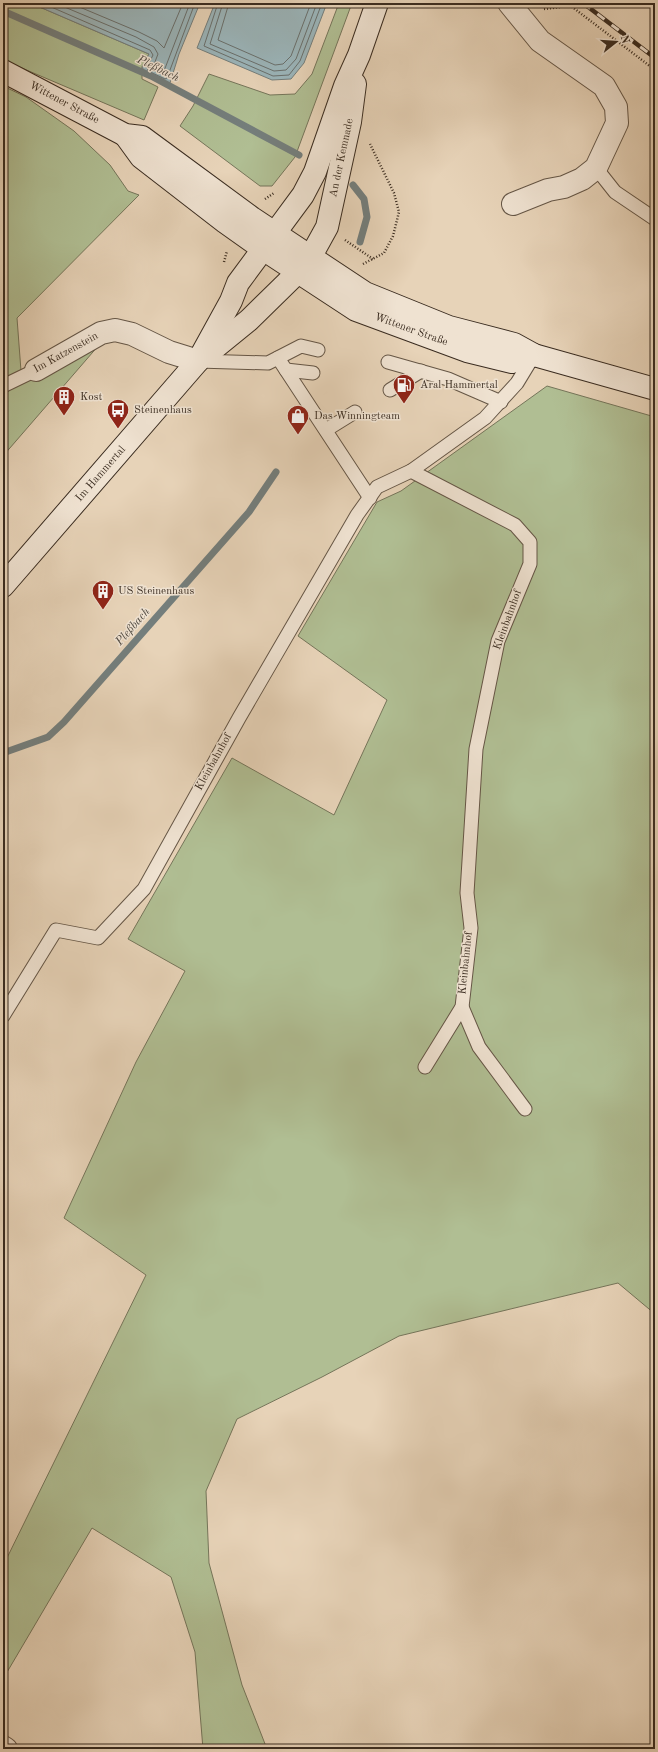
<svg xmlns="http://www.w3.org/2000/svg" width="658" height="1752" font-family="'Old Standard TT',serif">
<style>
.green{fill:#b0be93;stroke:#75755a}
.water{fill:#9bb5ba;stroke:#747e7c}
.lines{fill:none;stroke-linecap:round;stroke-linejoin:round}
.shore{stroke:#6a706d;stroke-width:1}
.stream{stroke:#747e7c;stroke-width:7}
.lane-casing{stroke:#655646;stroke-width:15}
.street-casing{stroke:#655646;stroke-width:24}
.secondary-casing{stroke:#3a2c20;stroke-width:24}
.path{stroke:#3a2c20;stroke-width:2.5;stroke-dasharray:1 2;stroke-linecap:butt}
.lane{stroke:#efe2d1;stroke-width:13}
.street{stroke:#efe2d1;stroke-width:22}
.secondary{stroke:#efe2d1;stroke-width:22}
.rail-casing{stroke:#3a2c20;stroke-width:4.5}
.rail{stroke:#efe2d1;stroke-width:3;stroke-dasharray:9;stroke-linecap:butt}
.labels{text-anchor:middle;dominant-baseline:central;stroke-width:3;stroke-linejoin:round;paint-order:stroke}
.street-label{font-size:11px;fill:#3a2c20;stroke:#efe2d1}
.poi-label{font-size:11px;fill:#3a2c20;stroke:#efe2d1;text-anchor:start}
.water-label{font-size:12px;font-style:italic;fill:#4d473f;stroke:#efe2d1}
</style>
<rect width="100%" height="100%" fill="#e7d3b8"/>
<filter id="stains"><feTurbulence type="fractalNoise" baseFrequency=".005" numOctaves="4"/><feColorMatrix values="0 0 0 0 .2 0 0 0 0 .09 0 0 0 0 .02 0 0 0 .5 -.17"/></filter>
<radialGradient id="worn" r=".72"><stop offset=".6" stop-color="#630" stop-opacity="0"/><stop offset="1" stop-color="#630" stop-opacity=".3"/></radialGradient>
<!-- green -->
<g class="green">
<path d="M 3,3 L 35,3 L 35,5 L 149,54 L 142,67 L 142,79 L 158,87 L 144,120 L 3,60 Z"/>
<path d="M 339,3 L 352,3 L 295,157 L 272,186 L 260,186 L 180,126 L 193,106 L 209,74 L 270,95 L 295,94 L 312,74 Z"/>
<path d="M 3,86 L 26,97 L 74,131 L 110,165 L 128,191 L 139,195 L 17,318 L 21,371 L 99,345 L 3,456 Z"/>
<path d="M 547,386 L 655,417 L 655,1314 L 618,1283 L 399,1336 L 322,1377 L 237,1419 L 206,1491 L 209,1563 L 242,1685 L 267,1749 L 203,1749 L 195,1652 L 171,1577 L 92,1528 L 3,1679 L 3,1566 L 146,1275 L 64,1218 L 136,1062 L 185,971 L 128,939 L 232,758 L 334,815 L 387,700 L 298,636 L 377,502 L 401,491 Z"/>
</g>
<!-- water -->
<g class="water">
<path d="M 35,3 L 200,3 L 179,54 L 169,86 L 146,74 L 142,67 L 149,54 L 35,5 Z"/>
<path d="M 215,3 L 327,3 L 304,63 L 291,79 L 272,80 L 197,48 Z"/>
</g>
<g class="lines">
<!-- shore -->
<g class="shore">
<path d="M 42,3 L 150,50 L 153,55 L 147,67 L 148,71 L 165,79 L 167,78 L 195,3"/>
<path d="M 55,3 L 136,37 L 154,47 L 158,54 L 153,67 L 162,72 L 164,71 L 190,3"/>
<path d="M 70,3 L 139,32 L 157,41 L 164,48 L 183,3"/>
<path d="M 218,3 L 204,46 L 273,76 L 289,75 L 300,61 L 322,3"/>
<path d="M 223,3 L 210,44 L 274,71 L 286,70 L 296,59 L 317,3"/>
<path d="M 229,3 L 218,40 L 275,65 L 283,64 L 291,56 L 311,3"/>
</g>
<!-- stream -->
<g class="stream">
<path d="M 3,11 L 151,76 L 299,155"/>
<path d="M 353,185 L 364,199 L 367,217 L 360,242"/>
<path d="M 3,753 L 48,737 L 64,722 L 249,512 L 276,472"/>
</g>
<!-- lane casing -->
<g class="lane-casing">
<g id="lane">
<path d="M 596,168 L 615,192 L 655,219"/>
<path d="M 278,358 L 370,498"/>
<path d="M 198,361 L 268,363 L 301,346 L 318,350"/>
<path d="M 388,362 L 448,379 L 501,402"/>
<path d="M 286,370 L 313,373"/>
<path d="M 3,386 L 36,370"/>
<path d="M 390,390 L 421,371"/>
<path d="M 326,430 L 355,412"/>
<path d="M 411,471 L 515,525 L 530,542 L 530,564 L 498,641 L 476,749 L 467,893 L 471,928 L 462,1007 L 425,1067"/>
<path d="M 462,1007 L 479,1047 L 525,1109"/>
<path d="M 3,1016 L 56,930 L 98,938 L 144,889 L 239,718 L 357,515 L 377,487 L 411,471 L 485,418 L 517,383 L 534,355"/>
</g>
</g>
<!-- street casing -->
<g class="street-casing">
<g id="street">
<path d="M 509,3 L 540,41 L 604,86 L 616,107 L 617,123 L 596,168 L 582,179 L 564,187 L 548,190 L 513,204"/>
<path d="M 36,370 L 101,333 L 115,330 L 132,334 L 169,352 L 198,361"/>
<path d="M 3,1747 L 6,1749"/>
</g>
</g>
<!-- secondary casing -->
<g class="secondary-casing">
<g id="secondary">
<path d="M 3,71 L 125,135 L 142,137 L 252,218 L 365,293 L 449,327 L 514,344 L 534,355 L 655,389"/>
<path d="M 125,135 L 141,157 L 225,222 L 263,249 L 356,310 L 467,351 L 512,362 L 534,355"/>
<path d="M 206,355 L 249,320 L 298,272 L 311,256 L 327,227 L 350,122 L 355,84"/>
<path d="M 3,586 L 198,361 L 231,301 L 238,283 L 303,195 L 315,172 L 345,86 L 359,55 L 377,3"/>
</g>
</g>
<!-- path -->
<g class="path">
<path d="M 567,3 L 655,70"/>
<path d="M 544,9 L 561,7 L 565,3"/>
<path d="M 265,199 L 274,193"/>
<path d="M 345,240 L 373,259"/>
<path d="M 224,262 L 227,251"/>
<path d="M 363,264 L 384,253 L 393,236 L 399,212 L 394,193 L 370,144"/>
</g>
<!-- lane -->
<use href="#lane" class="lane"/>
<!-- street -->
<use href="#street" class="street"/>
<!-- secondary -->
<use href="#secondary" class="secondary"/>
<!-- rail casing -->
<g class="rail-casing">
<path id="rail" d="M 583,3 L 655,58"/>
</g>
<!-- rail -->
<use href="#rail" class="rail"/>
</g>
<!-- icons -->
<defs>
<g id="fuel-pin" transform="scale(1.15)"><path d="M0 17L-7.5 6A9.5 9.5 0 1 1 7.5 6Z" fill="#8f2418" stroke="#efe2d1"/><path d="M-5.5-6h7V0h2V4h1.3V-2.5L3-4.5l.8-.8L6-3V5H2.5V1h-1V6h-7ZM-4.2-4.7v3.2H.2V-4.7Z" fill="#fff"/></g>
<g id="building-pin" transform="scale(1.15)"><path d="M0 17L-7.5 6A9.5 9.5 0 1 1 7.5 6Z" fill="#8f2418" stroke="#efe2d1"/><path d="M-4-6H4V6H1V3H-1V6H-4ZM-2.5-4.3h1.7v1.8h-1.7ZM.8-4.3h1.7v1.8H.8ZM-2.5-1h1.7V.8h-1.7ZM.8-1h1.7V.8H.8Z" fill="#fff"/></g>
<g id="bus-pin" transform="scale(1.15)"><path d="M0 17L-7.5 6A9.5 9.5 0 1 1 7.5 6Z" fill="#8f2418" stroke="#efe2d1"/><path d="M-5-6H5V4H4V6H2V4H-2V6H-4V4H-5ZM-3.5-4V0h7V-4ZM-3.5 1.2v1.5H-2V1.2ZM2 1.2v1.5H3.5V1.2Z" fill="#fff"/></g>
<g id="shop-pin" transform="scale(1.15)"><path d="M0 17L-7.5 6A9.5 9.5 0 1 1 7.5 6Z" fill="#8f2418" stroke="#efe2d1"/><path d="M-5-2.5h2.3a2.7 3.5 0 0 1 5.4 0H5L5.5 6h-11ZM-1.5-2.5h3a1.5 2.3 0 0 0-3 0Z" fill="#fff"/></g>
</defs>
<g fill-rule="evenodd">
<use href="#fuel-pin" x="404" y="385"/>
<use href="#building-pin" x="64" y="397"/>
<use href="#bus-pin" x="118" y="410"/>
<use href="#shop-pin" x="298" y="416"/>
<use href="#building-pin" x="103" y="591"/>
</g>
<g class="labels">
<!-- street labels -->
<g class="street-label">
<text transform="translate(64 103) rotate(28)">Wittener Straße</text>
<text transform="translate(342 158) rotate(-78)">An der Kemnade</text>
<text transform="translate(411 330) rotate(20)">Wittener Straße</text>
<text transform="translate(66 353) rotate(-29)">Im Katzenstein</text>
<text transform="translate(101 474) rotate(-49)">Im Hammertal</text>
<text transform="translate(508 620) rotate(-70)">Kleinbahnhof</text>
<text transform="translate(214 762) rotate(-61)">Kleinbahnhof</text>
<text transform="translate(466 963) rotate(-84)">Kleinbahnhof</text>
</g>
<!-- poi labels -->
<g class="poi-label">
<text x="420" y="385">Aral Hammertal</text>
<text x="80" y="397">Kost</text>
<text x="134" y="410">Steinenhaus</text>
<text x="314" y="416">Das Winningteam</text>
<text x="118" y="591">US Steinenhaus</text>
</g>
<!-- water labels -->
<g class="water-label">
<text transform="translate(158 69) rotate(26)">Pleßbach</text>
<text transform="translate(133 627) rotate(-49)">Pleßbach</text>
</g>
</g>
<!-- margin -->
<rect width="658" height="1752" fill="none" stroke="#e7d3b8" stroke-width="16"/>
<rect x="4" y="4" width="650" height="1744" fill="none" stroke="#3a2c20" stroke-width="2"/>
<rect x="8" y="8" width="642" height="1736" fill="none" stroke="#3a2c20"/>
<!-- north arrow -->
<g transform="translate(616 42) rotate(73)" stroke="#efe2d1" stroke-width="3" paint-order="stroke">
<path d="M0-3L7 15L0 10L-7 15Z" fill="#3a2c20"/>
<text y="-6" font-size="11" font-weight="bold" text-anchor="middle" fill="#3a2c20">N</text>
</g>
<rect width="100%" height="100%" filter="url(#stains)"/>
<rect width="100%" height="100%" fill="url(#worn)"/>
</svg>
